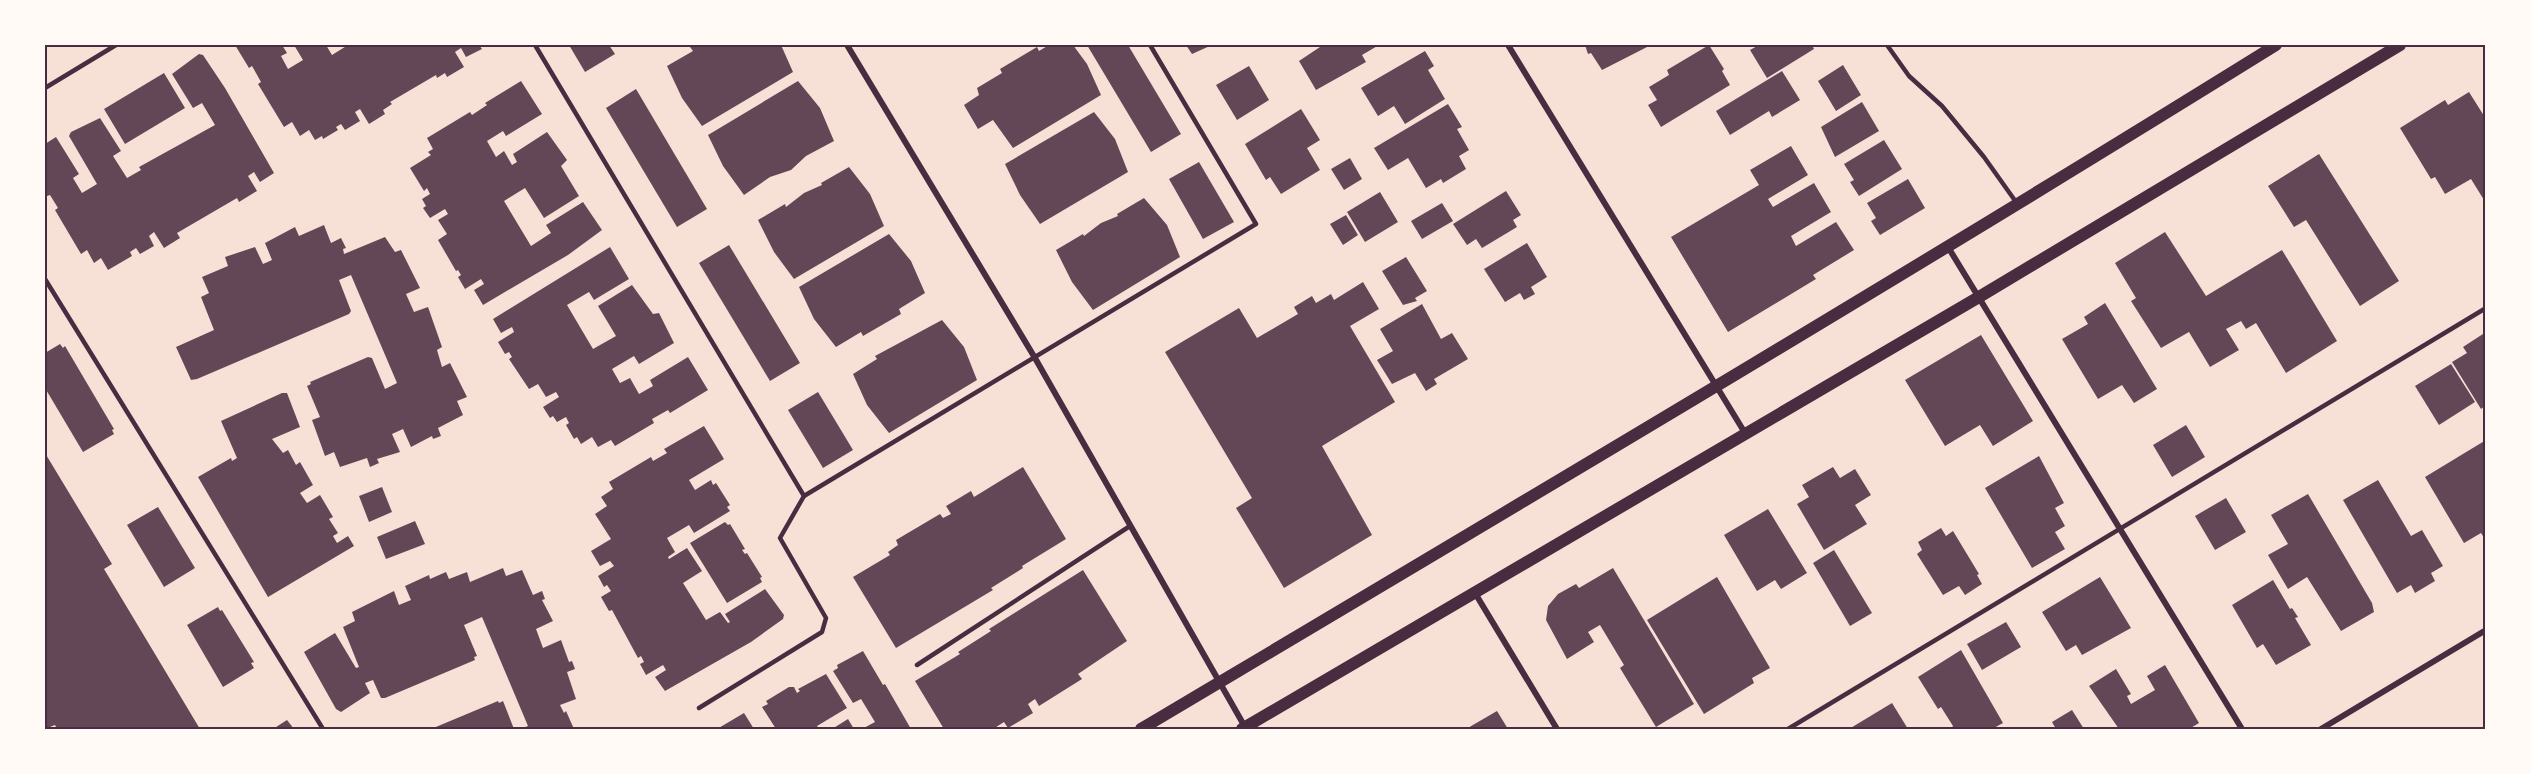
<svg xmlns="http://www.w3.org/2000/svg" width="2531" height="774" font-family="Helvetica,sans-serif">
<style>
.building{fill:#644757}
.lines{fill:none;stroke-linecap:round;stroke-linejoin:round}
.service{stroke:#4a2c40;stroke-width:4.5}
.minor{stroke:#4a2c40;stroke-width:6}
.secondary{stroke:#4a2c40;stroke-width:12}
.neatline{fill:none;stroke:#4a2c40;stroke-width:2}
</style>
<rect width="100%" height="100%" fill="#f7e1d7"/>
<!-- building -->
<g class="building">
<path d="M 235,45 L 282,45 L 287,53 L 281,56 L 288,69 L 303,60 L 294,45 L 326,45 L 332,55 L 348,45 L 479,45 L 482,49 L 466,57 L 461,48 L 455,52 L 464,67 L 447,77 L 445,73 L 437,78 L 436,75 L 390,102 L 392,104 L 383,110 L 385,114 L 369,124 L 360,109 L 355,112 L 360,121 L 345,130 L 341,124 L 336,127 L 338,130 L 323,139 L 322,136 L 315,140 L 309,130 L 300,136 L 292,122 L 284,127 L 258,84 L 261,82 L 252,66 L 249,68 Z"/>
<path d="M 569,45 L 609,45 L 615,54 L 585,72 Z"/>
<path d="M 694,45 L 781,45 L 793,72 L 702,126 L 682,98 L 667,66 L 693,51 L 690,47 Z"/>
<path d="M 1049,45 L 1073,45 L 1087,64 L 1101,95 L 1013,148 L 993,120 L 978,129 L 964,105 L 979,95 L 977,88 L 1002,73 L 1000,69 L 1037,47 L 1039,51 Z"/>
<path d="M 1087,45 L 1128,45 L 1181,134 L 1151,152 Z"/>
<path d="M 1186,45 L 1212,45 L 1192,54 Z"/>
<path d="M 1323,45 L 1379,45 L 1362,55 L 1366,62 L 1316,90 L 1299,61 Z"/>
<path d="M 1585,45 L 1651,45 L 1602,70 L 1591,53 L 1588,54 Z"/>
<path d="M 1709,45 L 1724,69 L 1722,71 L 1730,85 L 1661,127 L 1648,105 L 1657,100 L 1649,87 L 1669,75 L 1667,70 Z"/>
<path d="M 1759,45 L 1812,45 L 1814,49 L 1767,78 L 1750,50 Z"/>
<path d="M 1425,51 L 1434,66 L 1428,70 L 1445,99 L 1405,124 L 1394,106 L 1378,116 L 1361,88 Z"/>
<path d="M 199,54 L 203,55 L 225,88 L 274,173 L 260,182 L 254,172 L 248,176 L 257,191 L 239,202 L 237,198 L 177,233 L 180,238 L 164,248 L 154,232 L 149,236 L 154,246 L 140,254 L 136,248 L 130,252 L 132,256 L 108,270 L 101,258 L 94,263 L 87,250 L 81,254 L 55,210 L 58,208 L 50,195 L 47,196 L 45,193 L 45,144 L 56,137 L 79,174 L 73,178 L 82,193 L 97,184 L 69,136 L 71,132 L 100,118 L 121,151 L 113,156 L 127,178 L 141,170 L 139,167 L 215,125 L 202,103 L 193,108 L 172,74 Z"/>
<path d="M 1843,65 L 1861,95 L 1836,111 L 1818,81 Z"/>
<path d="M 1249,66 L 1269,100 L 1237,120 L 1216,85 Z"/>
<path d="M 1782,71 L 1800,100 L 1772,117 L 1769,111 L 1730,135 L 1716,111 Z"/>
<path d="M 164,73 L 185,108 L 125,144 L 104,109 Z"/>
<path d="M 521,81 L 542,114 L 506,136 L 503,131 L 487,141 L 496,157 L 504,151 L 512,165 L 517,162 L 513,154 L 547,132 L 567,160 L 561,166 L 579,196 L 544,218 L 525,188 L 504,201 L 531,246 L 551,233 L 546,225 L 583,202 L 602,230 L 568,255 L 483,305 L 474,290 L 484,284 L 481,279 L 465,289 L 458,277 L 461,275 L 458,270 L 456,271 L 438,240 L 447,234 L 438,220 L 448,214 L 445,209 L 430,218 L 423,208 L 426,206 L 422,199 L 430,194 L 427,188 L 424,191 L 410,168 L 431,155 L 428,152 L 433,149 L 427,138 L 470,112 L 472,115 L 487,105 L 485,103 Z"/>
<path d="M 798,81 L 820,108 L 834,141 L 806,156 L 791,170 L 770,177 L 744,195 L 723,166 L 708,135 Z"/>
<path d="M 636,89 L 707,209 L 677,227 L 606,108 Z"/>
<path d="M 2469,92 L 2486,119 L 2486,199 L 2484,200 L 2471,179 L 2445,194 L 2435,177 L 2431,179 L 2400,128 L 2445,100 L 2448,105 Z"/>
<path d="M 1862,102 L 1879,131 L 1835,157 L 1821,127 Z"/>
<path d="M 1448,104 L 1462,127 L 1457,129 L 1469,150 L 1459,156 L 1466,169 L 1443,183 L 1441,179 L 1426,188 L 1408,158 L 1388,170 L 1374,148 Z"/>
<path d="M 1301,109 L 1320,140 L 1307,148 L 1320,170 L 1281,194 L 1270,177 L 1266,180 L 1245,144 Z"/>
<path d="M 1094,112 L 1115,139 L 1128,172 L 1040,224 L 1020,195 L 1005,164 Z"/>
<path d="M 1884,140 L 1902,169 L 1859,196 L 1850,182 L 1854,180 L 1844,164 Z"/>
<path d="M 1791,146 L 1808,175 L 1768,199 L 1773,207 L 1814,183 L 1831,212 L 1791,236 L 1796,246 L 1836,222 L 1854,250 L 1813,275 L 1816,279 L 1728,332 L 1671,237 L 1759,185 L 1750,170 Z"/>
<path d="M 2319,154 L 2399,281 L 2360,306 L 2306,220 L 2294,227 L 2268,186 Z"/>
<path d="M 1350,158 L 1362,179 L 1344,190 L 1331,169 Z"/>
<path d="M 1199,162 L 1234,222 L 1203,239 L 1169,179 Z"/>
<path d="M 849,167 L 870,194 L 884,226 L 794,279 L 774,252 L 758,220 L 785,204 L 786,207 L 804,193 L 822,185 L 821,183 Z"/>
<path d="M 1908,179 L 1925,208 L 1880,235 L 1871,221 L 1876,218 L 1867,203 Z"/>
<path d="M 1506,191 L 1521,215 L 1513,220 L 1517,227 L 1482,248 L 1476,239 L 1467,245 L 1453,224 Z"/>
<path d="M 1380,192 L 1398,222 L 1365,242 L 1347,212 Z"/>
<path d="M 1144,198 L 1167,225 L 1180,257 L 1093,310 L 1072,282 L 1056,250 L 1083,234 L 1084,236 L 1101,223 L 1118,216 L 1117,214 Z"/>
<path d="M 1442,203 L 1453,221 L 1422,239 L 1411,221 Z"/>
<path d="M 1346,215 L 1358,235 L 1343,245 L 1330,224 Z"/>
<path d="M 324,225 L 331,243 L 341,238 L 346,248 L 343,249 L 344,254 L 385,237 L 395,252 L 401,250 L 420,288 L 406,294 L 414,312 L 428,307 L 442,347 L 437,350 L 442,367 L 450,363 L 467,397 L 457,401 L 463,415 L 438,428 L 441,436 L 433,439 L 432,436 L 411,447 L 403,429 L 392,434 L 400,452 L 377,459 L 379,463 L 370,467 L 367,458 L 340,467 L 334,452 L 325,456 L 312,420 L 320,417 L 307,386 L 311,384 L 310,382 L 368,357 L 372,358 L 385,389 L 397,383 L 351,275 L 339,280 L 351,311 L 349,314 L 197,379 L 191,380 L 176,347 L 214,330 L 201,297 L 209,293 L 202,277 L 228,266 L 225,257 L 255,247 L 263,264 L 272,260 L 265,243 L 295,227 L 299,236 Z"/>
<path d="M 2165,232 L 2206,296 L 2282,250 L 2337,341 L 2286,373 L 2256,323 L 2246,329 L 2241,321 L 2226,329 L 2239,350 L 2210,367 L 2189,332 L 2161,348 L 2131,301 L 2136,298 L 2115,263 Z"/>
<path d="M 889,234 L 911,261 L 925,293 L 899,309 L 901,314 L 863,336 L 861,332 L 836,347 L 814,319 L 799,287 Z"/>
<path d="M 1527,243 L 1547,277 L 1531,287 L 1535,294 L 1524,300 L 1520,293 L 1505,302 L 1484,269 Z"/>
<path d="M 729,245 L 800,363 L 770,381 L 699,263 Z"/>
<path d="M 610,247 L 629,279 L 594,300 L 589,292 L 567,305 L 593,349 L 616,336 L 598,306 L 632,285 L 653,314 L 659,313 L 674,343 L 639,364 L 634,356 L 612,369 L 620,383 L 630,378 L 639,394 L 653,386 L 650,380 L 688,357 L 708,390 L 670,413 L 668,410 L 652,419 L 654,423 L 615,446 L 611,440 L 598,447 L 592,437 L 581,444 L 577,437 L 574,439 L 566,425 L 569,423 L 566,417 L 557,422 L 553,416 L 550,418 L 543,407 L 559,397 L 556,392 L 546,397 L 538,384 L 529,389 L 509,359 L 512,357 L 509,352 L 505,354 L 498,342 L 514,332 L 512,327 L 501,333 L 493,319 Z"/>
<path d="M 1406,257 L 1427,291 L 1415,298 L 1417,301 L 1403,305 L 1382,271 Z"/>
<path d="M 1363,282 L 1379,309 L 1350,326 L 1395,402 L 1322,446 L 1372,535 L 1284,588 L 1236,508 L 1252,498 L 1165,352 L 1239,308 L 1257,338 L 1298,314 L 1294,307 L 1312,296 L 1316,303 L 1331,294 L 1334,300 Z"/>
<path d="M 2105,303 L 2157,389 L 2134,403 L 2122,385 L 2098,399 L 2062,339 L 2088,324 L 2084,317 Z"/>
<path d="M 1422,304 L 1441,339 L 1452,333 L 1468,359 L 1434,379 L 1437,384 L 1426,391 L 1415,373 L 1392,384 L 1377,360 L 1393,351 L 1380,329 Z"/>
<path d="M 942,320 L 964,347 L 977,380 L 889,433 L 867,405 L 853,374 L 877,359 L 875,356 Z"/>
<path d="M 2486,332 L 2486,405 L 2481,409 L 2452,362 L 2467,353 L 2463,347 Z"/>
<path d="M 1981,335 L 2033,421 L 1993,446 L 1980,425 L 1945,446 L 1905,380 Z"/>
<path d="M 60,344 L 63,348 L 65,346 L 114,429 L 112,430 L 114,434 L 83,452 L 45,388 L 45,353 Z"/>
<path d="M 2451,364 L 2475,402 L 2439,425 L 2415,386 Z"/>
<path d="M 818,392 L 853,450 L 823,468 L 788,410 Z"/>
<path d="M 282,393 L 287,393 L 300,427 L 272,439 L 283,453 L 288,450 L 296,465 L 300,462 L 313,485 L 300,493 L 307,503 L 320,495 L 333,517 L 329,519 L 338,533 L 333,536 L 337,543 L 348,536 L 354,546 L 268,597 L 198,477 L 231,458 L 232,461 L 237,458 L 221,421 Z"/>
<path d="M 2186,425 L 2205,457 L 2172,477 L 2153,445 Z"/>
<path d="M 704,426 L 724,459 L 689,480 L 695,490 L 711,480 L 713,485 L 716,483 L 730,505 L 727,507 L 730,511 L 694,533 L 689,525 L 667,538 L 675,552 L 668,557 L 669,559 L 687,548 L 702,571 L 683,583 L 706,620 L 720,612 L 728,623 L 730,622 L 725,614 L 765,589 L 784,615 L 783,619 L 751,642 L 665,691 L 655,677 L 666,670 L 663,665 L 646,675 L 640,664 L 644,662 L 641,656 L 638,658 L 612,610 L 609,611 L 601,597 L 611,591 L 607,585 L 604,587 L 598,576 L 614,566 L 610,561 L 600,566 L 591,551 L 611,539 L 595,514 L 607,506 L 601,497 L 613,489 L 609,482 L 651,457 L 653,461 L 667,453 L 664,449 Z"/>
<path d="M 2486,440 L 2486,541 L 2481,533 L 2464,543 L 2425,477 Z"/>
<path d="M 45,453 L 112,564 L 104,569 L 200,729 L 57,729 L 55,725 L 45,729 Z"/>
<path d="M 2039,456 L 2064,503 L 2055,508 L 2065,526 L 2055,532 L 2065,549 L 2032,568 L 1985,488 Z"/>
<path d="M 1023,467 L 1066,539 L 1022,566 L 1023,568 L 991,588 L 993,590 L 896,648 L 853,577 L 890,555 L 888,552 L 898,545 L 896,540 L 940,514 L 943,518 L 951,514 L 946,506 L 971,491 L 974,497 Z"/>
<path d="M 1833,467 L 1840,478 L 1855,469 L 1871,495 L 1855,505 L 1867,524 L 1824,550 L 1797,504 L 1809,497 L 1802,485 Z"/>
<path d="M 2378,480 L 2411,536 L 2422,530 L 2443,566 L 2431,573 L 2435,581 L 2415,593 L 2411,585 L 2397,593 L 2343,500 Z"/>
<path d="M 382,487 L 392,512 L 369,522 L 359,496 Z"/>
<path d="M 2308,494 L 2372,603 L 2374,612 L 2341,631 L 2307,577 L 2288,589 L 2268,555 L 2288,544 L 2271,515 Z"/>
<path d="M 2226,498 L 2246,532 L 2215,550 L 2195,516 Z"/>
<path d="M 158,507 L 195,568 L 164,587 L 127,525 Z"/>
<path d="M 1768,509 L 1807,573 L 1781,589 L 1775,580 L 1757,591 L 1724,535 Z"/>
<path d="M 415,521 L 425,544 L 386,559 L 377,537 Z"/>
<path d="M 725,522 L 728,525 L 730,524 L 745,549 L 742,550 L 745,554 L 747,553 L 762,577 L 760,578 L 762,582 L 727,603 L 690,543 Z"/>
<path d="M 1941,528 L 1946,536 L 1953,531 L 1979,574 L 1977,575 L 1982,584 L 1965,595 L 1959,586 L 1943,595 L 1917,554 L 1922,550 L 1918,542 Z"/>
<path d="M 1834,550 L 1872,613 L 1850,626 L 1813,563 Z"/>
<path d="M 503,568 L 506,576 L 522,570 L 533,595 L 542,591 L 545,599 L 542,600 L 553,621 L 536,629 L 543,648 L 561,640 L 569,662 L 572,661 L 575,669 L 567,672 L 576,699 L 560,705 L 564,713 L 566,711 L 574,729 L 520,729 L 528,726 L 482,617 L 464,625 L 477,656 L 474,657 L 475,660 L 385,698 L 381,698 L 373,680 L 365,683 L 370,693 L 341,712 L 336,709 L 304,652 L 335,633 L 356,668 L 359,667 L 343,627 L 355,621 L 352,612 L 394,591 L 399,605 L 411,600 L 405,586 L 429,575 L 430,579 L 446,572 L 449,579 L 467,572 L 470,582 Z"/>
<path d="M 1613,568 L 1694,704 L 1656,727 L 1620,668 L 1624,665 L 1600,625 L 1588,632 L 1594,642 L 1567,659 L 1546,620 L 1548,606 L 1558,594 L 1576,584 L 1579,588 Z"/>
<path d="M 1083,570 L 1127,641 L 1078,674 L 1082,679 L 1039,706 L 1035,699 L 1028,704 L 1033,713 L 1008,728 L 1004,722 L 993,729 L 944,729 L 915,681 L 960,654 L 958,652 L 991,631 L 989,629 Z"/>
<path d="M 1717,577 L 1770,668 L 1752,678 L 1754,683 L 1704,714 L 1647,620 Z"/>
<path d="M 2100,577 L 2131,628 L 2082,655 L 2076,645 L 2066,651 L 2042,612 Z"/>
<path d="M 2273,580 L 2290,609 L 2292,608 L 2298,617 L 2295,618 L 2311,645 L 2276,665 L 2263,644 L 2257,648 L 2232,605 Z"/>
<path d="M 218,607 L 220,611 L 222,610 L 254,662 L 251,663 L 254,668 L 223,687 L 187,625 Z"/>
<path d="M 2006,622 L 2021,647 L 1982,670 L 1967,644 Z"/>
<path d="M 1961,650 L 2003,723 L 1992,729 L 1951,729 L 1953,726 L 1941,707 L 1938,709 L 1918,677 Z"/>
<path d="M 863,651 L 883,685 L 885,684 L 911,729 L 862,729 L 875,722 L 861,699 L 853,703 L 833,671 L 838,668 L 837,665 Z"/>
<path d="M 2165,665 L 2199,723 L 2189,729 L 2119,729 L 2089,686 L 2116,669 L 2131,694 L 2127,696 L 2131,704 L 2155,690 L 2147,676 Z"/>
<path d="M 826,674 L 847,708 L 817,726 L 819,729 L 776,729 L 762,707 L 768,704 L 766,701 L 789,687 L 794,687 L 797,693 L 800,691 L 798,689 Z"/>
<path d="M 498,701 L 499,703 L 503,701 L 514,729 L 431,729 Z"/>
<path d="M 1892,703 L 1908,729 L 1849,729 Z"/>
<path d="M 2072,710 L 2084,729 L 2056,729 L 2052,722 Z"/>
<path d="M 1497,711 L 1508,729 L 1466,729 Z"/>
<path d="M 744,713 L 754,729 L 717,729 Z"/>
<path d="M 848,719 L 854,729 L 832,729 Z"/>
<path d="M 287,720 L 294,729 L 273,729 Z"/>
</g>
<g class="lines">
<!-- service -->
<g class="service">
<path d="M 535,45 L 804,496"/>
<path d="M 1887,45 L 1909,76 L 1942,106 L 1984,157 L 2016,202"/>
<path d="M 45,88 L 116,45"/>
<path d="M 45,279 L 323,729"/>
<path d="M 917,665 L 1130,526"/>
<path d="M 699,708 L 822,632 L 826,618 L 780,538 L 804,496 L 1256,224 L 1150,45"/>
<path d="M 1788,729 L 2486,308"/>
</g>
<!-- minor -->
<g class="minor">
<path d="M 847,45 L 1035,358 L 1245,727"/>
<path d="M 1508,45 L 1745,433"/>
<path d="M 1948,247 L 2242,729"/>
<path d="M 1475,593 L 1557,729"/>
<path d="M 2321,729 L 2486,630"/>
</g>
<!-- secondary -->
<g class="secondary">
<path d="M 1141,729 C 1521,503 1901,278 2276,45"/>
<path d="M 1242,729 L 1979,297 L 2400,45"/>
</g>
</g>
<!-- border -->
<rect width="2531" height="774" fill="none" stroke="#fffaf5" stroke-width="93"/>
<rect x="46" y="46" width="2438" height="682" class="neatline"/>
</svg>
